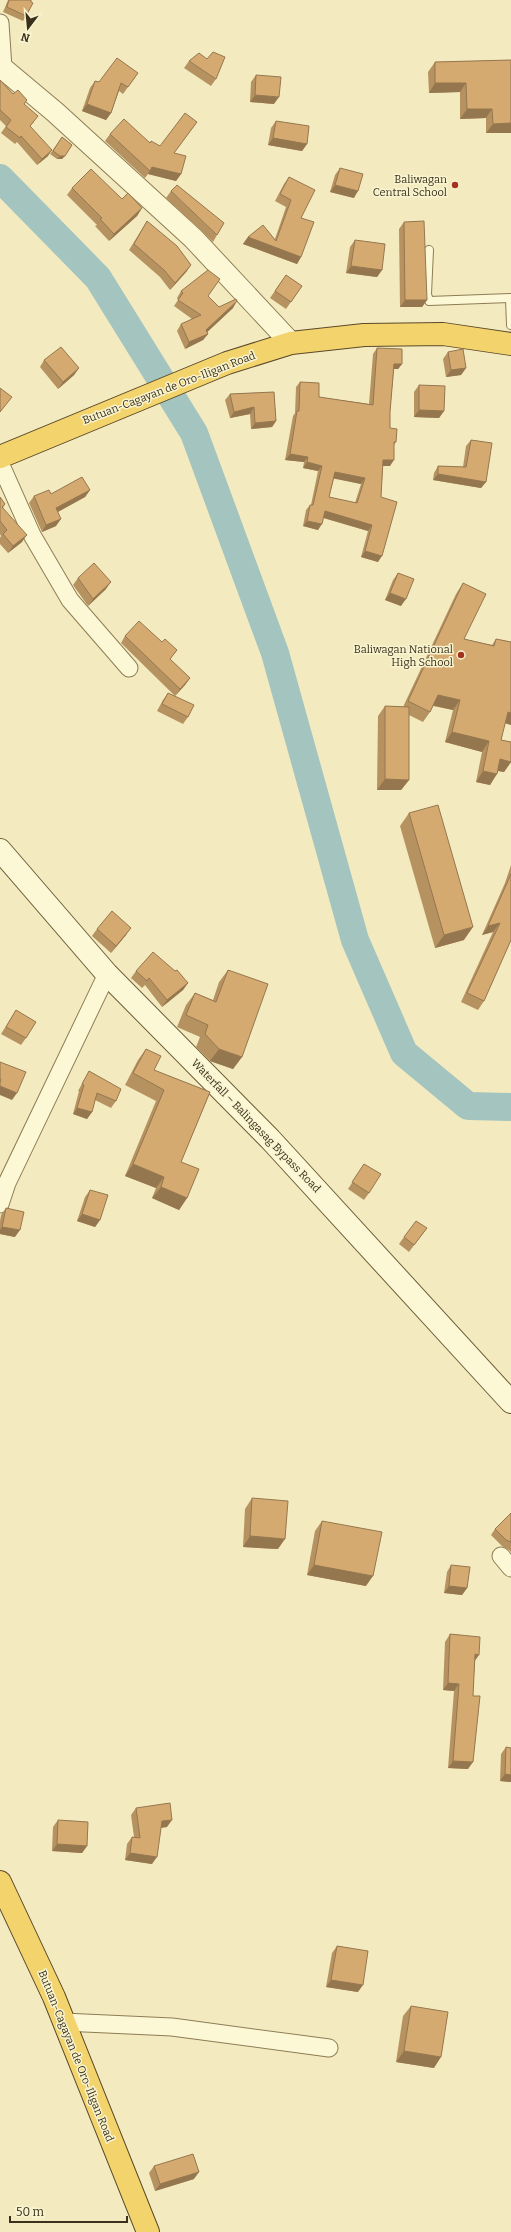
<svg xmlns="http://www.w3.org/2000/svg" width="511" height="2232" font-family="Bitter,serif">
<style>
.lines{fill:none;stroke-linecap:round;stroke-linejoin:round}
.river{stroke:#a3c4bf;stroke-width:28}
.service-casing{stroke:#8e7c55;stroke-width:10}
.minor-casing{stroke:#8e7c55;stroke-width:19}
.tertiary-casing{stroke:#8e7c55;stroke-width:23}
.secondary-casing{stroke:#6f5d39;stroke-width:24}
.trunk-casing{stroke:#5b482a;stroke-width:24}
.service{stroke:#fcf7d4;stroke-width:8}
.minor{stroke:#fcf7d4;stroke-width:17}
.tertiary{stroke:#fcf7d4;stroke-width:21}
.secondary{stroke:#fcf7d4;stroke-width:22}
.trunk{stroke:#f3d46c;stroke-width:22}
.wall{fill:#b79261;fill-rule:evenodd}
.shaded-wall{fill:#95774f}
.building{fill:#d5aa71;stroke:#95774f;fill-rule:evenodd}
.poi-dot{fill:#a3331f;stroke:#f9f4d0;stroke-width:1.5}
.labels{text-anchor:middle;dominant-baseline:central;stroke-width:3;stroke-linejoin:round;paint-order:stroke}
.poi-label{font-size:11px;fill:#3b301b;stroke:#f9f4d0;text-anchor:end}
.street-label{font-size:11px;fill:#3b301b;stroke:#f9f4d0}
</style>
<rect width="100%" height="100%" fill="#f3ebbf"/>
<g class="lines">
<!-- river -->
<path class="river" d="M 0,178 L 98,278 L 194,433 L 275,653 L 355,940 L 404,1053 L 468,1106 L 511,1107"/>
<!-- service casing -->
<g class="service-casing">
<g id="service">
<path d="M 429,250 L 427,294 L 429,301 L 511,298"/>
<path d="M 510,299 L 511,325"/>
</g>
</g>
<!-- minor casing -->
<g class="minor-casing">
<g id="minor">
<path d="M 0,23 L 3,68"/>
<path d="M 0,463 L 32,535 L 70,600 L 129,668"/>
<path d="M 0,1204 L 7,1183 L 107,974"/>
<path d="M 501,1556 L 511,1568"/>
<path d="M 63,2022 L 172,2027 L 329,2048"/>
</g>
</g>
<!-- tertiary casing -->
<g class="tertiary-casing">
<path id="tertiary" d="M 0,66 L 55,112 L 193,238 L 291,343"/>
</g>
<!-- secondary casing -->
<g class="secondary-casing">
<path id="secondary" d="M 0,850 L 107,974 L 270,1139 L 511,1402"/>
</g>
<!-- trunk casing -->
<g class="trunk-casing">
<g id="trunk">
<path d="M 0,457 L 227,363 L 291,343 L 364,335 L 443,334 L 511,344"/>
<path d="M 0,1882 L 54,1997 L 148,2232"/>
</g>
</g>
<!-- service -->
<use href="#service" class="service"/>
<!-- minor -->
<use href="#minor" class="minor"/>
<!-- tertiary -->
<use href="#tertiary" class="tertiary"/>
<!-- secondary -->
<use href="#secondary" class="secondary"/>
<!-- trunk -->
<use href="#trunk" class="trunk"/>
</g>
<!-- wall -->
<g class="wall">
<path d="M 8,0 L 31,0 L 26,16 L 23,21 L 3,12 Z"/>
<path d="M 511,60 L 511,133 L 486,133 L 486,118 L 460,119 L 460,92 L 429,93 L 428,72 L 435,62 Z"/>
<path d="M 189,61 L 216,79 L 211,86 L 184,68 Z"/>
<path d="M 138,73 L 123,94 L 119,91 L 111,113 L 106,120 L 82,111 L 90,88 L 95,81 L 99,82 Z"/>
<path d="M 256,75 L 274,104 L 250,102 L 251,82 Z"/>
<path d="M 0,80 L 24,105 L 34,122 L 30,126 L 48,156 L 37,165 L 17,142 L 15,144 L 1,133 L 6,126 L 0,120 Z"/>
<path d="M 276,121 L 307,144 L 302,151 L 268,145 L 271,128 Z"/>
<path d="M 197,122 L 174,153 L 181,174 L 176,181 L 148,174 L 145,178 L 105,141 L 110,134 L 160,146 Z"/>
<path d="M 62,137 L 72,145 L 62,159 L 57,159 L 50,154 Z"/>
<path d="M 340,168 L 354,198 L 330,192 L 335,175 Z"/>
<path d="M 289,177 L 301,218 L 301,257 L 297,264 L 243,244 L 248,237 L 275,239 L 286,207 L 275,201 L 284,184 Z"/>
<path d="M 72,188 L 122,199 L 142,208 L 137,216 L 109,241 L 95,226 L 97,225 L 67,195 Z"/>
<path d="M 171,191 L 217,235 L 213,242 L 166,198 Z"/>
<path d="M 147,221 L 187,271 L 170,290 L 160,277 L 129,250 Z"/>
<path d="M 404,222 L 427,300 L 422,307 L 400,307 L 399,229 Z"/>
<path d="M 355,240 L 382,270 L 377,277 L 346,273 L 350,247 Z"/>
<path d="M 286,275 L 302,286 L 286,309 L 270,298 Z"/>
<path d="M 181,291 L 208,296 L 219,307 L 233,308 L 207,332 L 208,334 L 203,340 L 185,349 L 177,331 L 181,324 L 192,319 L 174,306 L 178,300 L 177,298 Z"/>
<path d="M 377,348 L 402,364 L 398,369 L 394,369 L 390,412 L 390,428 L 396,442 L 394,445 L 390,466 L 383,466 L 381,497 L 378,562 L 361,557 L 368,531 L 323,518 L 318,530 L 303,526 L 306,510 L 310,505 L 311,505 L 318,471 L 303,468 L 304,462 L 285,460 L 293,416 L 295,413 L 296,387 L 300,382 L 319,397 L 369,404 L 373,354 ZM 334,478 L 361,484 L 355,503 L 329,497 Z"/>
<path d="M 448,352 L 466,368 L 461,375 L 446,377 L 443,359 Z"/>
<path d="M 44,360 L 79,368 L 74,375 L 58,389 L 40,367 Z"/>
<path d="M 419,385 L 444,411 L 439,418 L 414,417 L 414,392 Z"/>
<path d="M 274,392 L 276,421 L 272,427 L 251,429 L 250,414 L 230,418 L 225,400 L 230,394 Z"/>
<path d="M 471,440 L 486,482 L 481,488 L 433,480 L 434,473 L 438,466 L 463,467 L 466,446 Z"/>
<path d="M 90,490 L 85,497 L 58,512 L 56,526 L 42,532 L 29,503 L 34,496 Z"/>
<path d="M 0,497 L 5,504 L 3,508 L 22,542 L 8,553 L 0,544 L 0,538 L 1,536 L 0,534 Z"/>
<path d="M 398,573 L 401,606 L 385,600 L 393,580 Z"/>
<path d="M 78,578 L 106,589 L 88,606 L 73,585 Z"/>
<path d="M 463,583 L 464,639 L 492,645 L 496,639 L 511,642 L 511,725 L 505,723 L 501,740 L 511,742 L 511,762 L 504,772 L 498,771 L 490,785 L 476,782 L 482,752 L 445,742 L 453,710 L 433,706 L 430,712 L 423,722 L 409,715 L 409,780 L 401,790 L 377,790 L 378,716 L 385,706 L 403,707 L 456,594 Z"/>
<path d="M 125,636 L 162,642 L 177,650 L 170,659 L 190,678 L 185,685 L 175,696 L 121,643 Z"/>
<path d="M 168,693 L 188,717 L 183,724 L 157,711 L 163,700 Z"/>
<path d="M 409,813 L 464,940 L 435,948 L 400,826 Z"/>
<path d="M 511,865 L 511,940 L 484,1001 L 478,1010 L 461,1002 L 493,932 L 482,935 L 505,883 Z"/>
<path d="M 97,929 L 126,935 L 111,953 L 92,936 Z"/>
<path d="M 228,970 L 242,1057 L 233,1069 L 210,1061 L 196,1047 L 200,1037 L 177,1027 L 186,1005 L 195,993 L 213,1000 L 219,982 Z"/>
<path d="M 136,971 L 188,983 L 183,990 L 162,1007 L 145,985 L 142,988 L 131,978 Z"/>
<path d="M 16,1010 L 26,1038 L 21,1045 L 1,1034 Z"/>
<path d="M 146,1049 L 154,1070 L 210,1092 L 181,1162 L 187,1198 L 179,1210 L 152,1198 L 156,1188 L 125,1176 L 156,1101 L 125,1085 L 138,1060 Z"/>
<path d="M 89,1071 L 116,1101 L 111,1108 L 95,1100 L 92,1112 L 87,1119 L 73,1114 L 79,1091 L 78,1091 L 85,1078 Z"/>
<path d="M 364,1164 L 369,1193 L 364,1200 L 348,1189 Z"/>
<path d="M 90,1190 L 100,1220 L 95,1227 L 77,1221 L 85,1197 Z"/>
<path d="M 6,1208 L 15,1237 L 0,1234 L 0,1221 L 1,1215 Z"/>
<path d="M 427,1228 L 409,1252 L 399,1244 L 404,1237 Z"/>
<path d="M 252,1498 L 278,1549 L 243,1547 L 245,1509 Z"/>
<path d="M 511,1513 L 511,1552 L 509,1550 L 502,1546 L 491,1535 L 495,1529 Z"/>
<path d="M 322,1521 L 366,1586 L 307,1575 L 315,1531 Z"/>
<path d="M 451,1565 L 467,1588 L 462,1595 L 444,1593 L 447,1572 Z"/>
<path d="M 450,1634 L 475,1660 L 468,1769 L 448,1768 L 454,1691 L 443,1690 L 445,1642 Z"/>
<path d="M 506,1747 L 511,1782 L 500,1781 L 501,1754 Z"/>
<path d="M 136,1808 L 167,1827 L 161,1828 L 152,1864 L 125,1860 L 127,1844 L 132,1837 L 134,1837 L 131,1815 Z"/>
<path d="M 58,1820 L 87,1846 L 82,1853 L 52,1851 L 53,1827 Z"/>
<path d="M 337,1946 L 358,1992 L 326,1987 L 332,1953 Z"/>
<path d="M 411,2006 L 434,2068 L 396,2062 L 403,2016 Z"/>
<path d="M 154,2166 L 194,2179 L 155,2191 L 149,2173 Z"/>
</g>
<!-- shaded-wall -->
<g class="shaded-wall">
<path d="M 435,83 L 466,83 L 460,92 L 429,93 Z"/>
<path d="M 255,95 L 279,97 L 274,104 L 250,102 Z"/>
<path d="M 87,104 L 111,113 L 106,120 L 82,111 Z"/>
<path d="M 467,109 L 492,109 L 486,118 L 460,119 Z"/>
<path d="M 511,123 L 511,133 L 486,133 L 493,124 Z"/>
<path d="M 273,138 L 307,144 L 302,151 L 268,145 Z"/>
<path d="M 52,150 L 48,156 L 37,165 L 42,159 Z"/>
<path d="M 60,156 L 65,156 L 62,159 L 57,159 Z"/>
<path d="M 152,167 L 181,174 L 176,181 L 148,174 Z"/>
<path d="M 335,185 L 358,191 L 354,198 L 330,192 Z"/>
<path d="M 142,208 L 137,216 L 109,241 L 114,234 Z"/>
<path d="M 248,237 L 301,257 L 297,264 L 243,244 Z"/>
<path d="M 191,265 L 187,271 L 170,290 L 175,283 Z"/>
<path d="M 351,266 L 382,270 L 377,277 L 346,273 Z"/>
<path d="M 405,300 L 427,300 L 422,307 L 400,307 Z"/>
<path d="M 237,301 L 233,308 L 202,337 L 208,334 L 203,340 L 185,349 L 189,342 L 206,330 Z"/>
<path d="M 394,364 L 402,364 L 398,369 L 390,369 Z"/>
<path d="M 79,368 L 74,375 L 58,389 L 63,382 Z"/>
<path d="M 466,368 L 461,375 L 446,377 L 451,370 Z"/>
<path d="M 254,407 L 250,414 L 230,418 L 234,412 Z"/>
<path d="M 419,410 L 444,411 L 439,418 L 414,417 Z"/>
<path d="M 276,421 L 272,427 L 251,429 L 255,423 Z"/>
<path d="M 290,454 L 308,457 L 304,462 L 285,460 Z"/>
<path d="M 383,460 L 394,460 L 390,466 L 379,466 Z"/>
<path d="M 307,462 L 322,466 L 318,471 L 303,468 Z"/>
<path d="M 335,472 L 365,478 L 361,484 L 331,478 Z"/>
<path d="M 438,474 L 486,482 L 481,488 L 433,480 Z"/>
<path d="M 90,490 L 85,497 L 52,515 L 56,508 Z"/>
<path d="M 325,511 L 372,525 L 368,531 L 321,517 Z"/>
<path d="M 61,519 L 56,526 L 42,532 L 46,525 Z"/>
<path d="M 307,521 L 322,524 L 318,530 L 303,526 Z"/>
<path d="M 27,535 L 22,542 L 8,553 L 13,546 Z"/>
<path d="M 365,551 L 382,556 L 378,562 L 361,557 Z"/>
<path d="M 111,582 L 106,589 L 88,606 L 93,599 Z"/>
<path d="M 390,593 L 406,599 L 401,606 L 385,600 Z"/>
<path d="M 190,678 L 185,685 L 175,696 L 180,689 Z"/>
<path d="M 438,695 L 460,700 L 453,710 L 431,705 Z"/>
<path d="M 508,712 L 511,713 L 511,725 L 501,722 Z"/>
<path d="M 452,732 L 489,741 L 482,752 L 445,742 Z"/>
<path d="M 500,759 L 511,762 L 504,772 L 493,770 Z"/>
<path d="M 483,771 L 497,774 L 490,785 L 476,782 Z"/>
<path d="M 385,779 L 409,780 L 401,790 L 377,790 Z"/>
<path d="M 500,923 L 493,932 L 482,935 L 488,926 Z"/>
<path d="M 473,927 L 464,940 L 435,948 L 444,935 Z"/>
<path d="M 131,928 L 126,935 L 111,953 L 116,946 Z"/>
<path d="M 188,983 L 183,990 L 162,1007 L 167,1000 Z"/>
<path d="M 219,1049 L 242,1057 L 233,1069 L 210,1061 Z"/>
<path d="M 0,1086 L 17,1093 L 12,1100 L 0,1095 Z"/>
<path d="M 77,1108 L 92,1112 L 87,1119 L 73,1114 Z"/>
<path d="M 133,1164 L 164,1177 L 156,1188 L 125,1176 Z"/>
<path d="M 161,1187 L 187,1198 L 179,1210 L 152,1198 Z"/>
<path d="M 82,1214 L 100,1220 L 95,1227 L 77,1221 Z"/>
<path d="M 2,1227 L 20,1230 L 15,1237 L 0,1234 L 0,1230 Z"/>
<path d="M 250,1536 L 285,1539 L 278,1549 L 243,1547 Z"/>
<path d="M 314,1565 L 373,1576 L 366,1586 L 307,1575 Z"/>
<path d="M 449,1586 L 467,1588 L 462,1595 L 444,1593 Z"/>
<path d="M 475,1654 L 479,1655 L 474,1662 Z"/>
<path d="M 448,1683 L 459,1684 L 454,1691 L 443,1690 Z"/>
<path d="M 453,1761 L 473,1762 L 468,1769 L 448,1768 Z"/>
<path d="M 505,1774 L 511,1775 L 511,1782 L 500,1781 Z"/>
<path d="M 172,1820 L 167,1827 L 157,1828 L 162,1821 Z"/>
<path d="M 57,1844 L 87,1846 L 82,1853 L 52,1851 Z"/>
<path d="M 130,1853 L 157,1857 L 152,1864 L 125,1860 Z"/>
<path d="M 331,1980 L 363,1985 L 358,1992 L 326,1987 Z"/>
<path d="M 404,2051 L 441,2057 L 434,2068 L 396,2062 Z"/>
<path d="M 199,2172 L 194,2179 L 155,2191 L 160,2184 Z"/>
</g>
<!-- building -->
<g class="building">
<path d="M 9,0 L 31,0 L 31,2 L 33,3 L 26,16 L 7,7 Z"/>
<path d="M 213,52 L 225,57 L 216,79 L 189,61 L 199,53 L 207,59 Z"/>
<path d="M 117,58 L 138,73 L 128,87 L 121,83 L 111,113 L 87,104 L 95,81 L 99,82 Z"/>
<path d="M 511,60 L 511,123 L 493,124 L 492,109 L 467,109 L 466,83 L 435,83 L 435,62 Z"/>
<path d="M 256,75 L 281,77 L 279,97 L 255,95 Z"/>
<path d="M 0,80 L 13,94 L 18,90 L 27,100 L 24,104 L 38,116 L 30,126 L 52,150 L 42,159 L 21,136 L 20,138 L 6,127 L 11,120 L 0,110 Z"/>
<path d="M 185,113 L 197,122 L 174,153 L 186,156 L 181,174 L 152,167 L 150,171 L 110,134 L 124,119 L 150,143 L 151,141 L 160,146 Z"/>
<path d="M 276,121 L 309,126 L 307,144 L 273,138 Z"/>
<path d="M 62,137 L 72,145 L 65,156 L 60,156 L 53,151 Z"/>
<path d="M 340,168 L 363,174 L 358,191 L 335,185 Z"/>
<path d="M 91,169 L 122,199 L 128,193 L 142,208 L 114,234 L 100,219 L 102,218 L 72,188 Z"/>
<path d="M 289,177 L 315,190 L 301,218 L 314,222 L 301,257 L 248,237 L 263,225 L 276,241 L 291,200 L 280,194 Z"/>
<path d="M 177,185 L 224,223 L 217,235 L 171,191 Z"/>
<path d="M 147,221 L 177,246 L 191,265 L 175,283 L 164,270 L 134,244 Z"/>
<path d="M 424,221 L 427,300 L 405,300 L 404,222 Z"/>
<path d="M 355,240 L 385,244 L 382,270 L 351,266 Z"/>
<path d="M 208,270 L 220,279 L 208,296 L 219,307 L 236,299 L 237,301 L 206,330 L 208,334 L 189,342 L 181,324 L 201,315 L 178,300 L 183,293 L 181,291 Z"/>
<path d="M 286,275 L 302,286 L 291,302 L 275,291 Z"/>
<path d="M 61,347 L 79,368 L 63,382 L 44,360 Z"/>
<path d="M 377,348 L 402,349 L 402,364 L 394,364 L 390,412 L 390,428 L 397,429 L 396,442 L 394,442 L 394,460 L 383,460 L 381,497 L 397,502 L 382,556 L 365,551 L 372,525 L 325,511 L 322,524 L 307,521 L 310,505 L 313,505 L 322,466 L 307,462 L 308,457 L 290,454 L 297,411 L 299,411 L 300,382 L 319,383 L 319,397 L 373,405 ZM 335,472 L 365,478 L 357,503 L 329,497 Z"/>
<path d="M 463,349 L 466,368 L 451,370 L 448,352 Z"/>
<path d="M 419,385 L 445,386 L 444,411 L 419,410 Z"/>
<path d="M 0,388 L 12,397 L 0,412 Z"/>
<path d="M 274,392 L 276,421 L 255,423 L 254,407 L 234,412 L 230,394 Z"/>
<path d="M 471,440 L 492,443 L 486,482 L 438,474 L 438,466 L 466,467 Z"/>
<path d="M 82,477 L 90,490 L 56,508 L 61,519 L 46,525 L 34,496 L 49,490 L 51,494 Z"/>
<path d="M 0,497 L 5,504 L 2,507 L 27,535 L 13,546 L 3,534 L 7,530 L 0,521 Z"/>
<path d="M 94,563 L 111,582 L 93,599 L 78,578 Z"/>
<path d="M 398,573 L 414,579 L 406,599 L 390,593 Z"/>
<path d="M 463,583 L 486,594 L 464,639 L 494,646 L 496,639 L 511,642 L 511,713 L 508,712 L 501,740 L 511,742 L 511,762 L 500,759 L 497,774 L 483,771 L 489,741 L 452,732 L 460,700 L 438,695 L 430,712 L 408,701 Z"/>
<path d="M 139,621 L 162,642 L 165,639 L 177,650 L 170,659 L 190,678 L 180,689 L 125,636 Z"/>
<path d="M 168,693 L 194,705 L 188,717 L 162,704 Z"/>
<path d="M 385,706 L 409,707 L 409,780 L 385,779 Z"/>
<path d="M 438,805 L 473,927 L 444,935 L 409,813 Z"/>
<path d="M 511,874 L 511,940 L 484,1001 L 467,993 L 500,923 L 488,926 Z"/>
<path d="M 112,911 L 131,928 L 116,946 L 97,929 Z"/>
<path d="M 153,952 L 175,971 L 177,970 L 188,983 L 167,1000 L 149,978 L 147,981 L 136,971 Z"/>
<path d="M 228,970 L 268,984 L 242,1057 L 219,1049 L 205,1034 L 208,1025 L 186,1015 L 195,993 L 216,1002 Z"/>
<path d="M 16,1010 L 36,1022 L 26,1038 L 6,1027 Z"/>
<path d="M 146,1049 L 161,1056 L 154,1070 L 210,1092 L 181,1162 L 199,1169 L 187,1198 L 161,1187 L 164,1177 L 133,1164 L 164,1090 L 133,1073 Z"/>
<path d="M 0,1062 L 26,1072 L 17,1093 L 0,1086 L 0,1083 L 1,1079 L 0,1079 Z"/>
<path d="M 89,1071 L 121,1089 L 116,1101 L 97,1093 L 92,1112 L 77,1108 L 84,1085 L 82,1084 Z"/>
<path d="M 364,1164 L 381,1174 L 369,1193 L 352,1182 Z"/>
<path d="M 90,1190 L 108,1195 L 100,1220 L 82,1214 Z"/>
<path d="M 6,1208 L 24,1212 L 20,1230 L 2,1227 Z"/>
<path d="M 416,1221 L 427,1228 L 414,1245 L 404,1237 Z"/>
<path d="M 252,1498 L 288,1501 L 285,1539 L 250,1536 Z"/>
<path d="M 511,1513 L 511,1542 L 506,1540 L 495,1529 Z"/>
<path d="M 322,1521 L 382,1532 L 373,1576 L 314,1565 Z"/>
<path d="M 451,1565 L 470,1567 L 467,1588 L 449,1586 Z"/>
<path d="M 450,1634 L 480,1637 L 479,1655 L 475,1654 L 473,1696 L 480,1696 L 473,1762 L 453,1761 L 459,1684 L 448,1683 Z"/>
<path d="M 506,1747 L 511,1748 L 511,1775 L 505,1774 Z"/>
<path d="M 170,1803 L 172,1820 L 162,1821 L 157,1857 L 130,1853 L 132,1837 L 140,1838 L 136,1808 Z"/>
<path d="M 58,1820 L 88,1822 L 87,1846 L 57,1844 Z"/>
<path d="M 337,1946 L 368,1951 L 363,1985 L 331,1980 Z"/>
<path d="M 411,2006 L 448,2012 L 441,2057 L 404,2051 Z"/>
<path d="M 193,2154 L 199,2172 L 160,2184 L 154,2166 Z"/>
</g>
<!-- markers -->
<g class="poi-dot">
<circle cx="455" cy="185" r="4"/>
<circle cx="461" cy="655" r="4"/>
</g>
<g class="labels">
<!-- poi labels -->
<g class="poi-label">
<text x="447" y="179">Baliwagan<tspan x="447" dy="13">Central School</tspan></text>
<text x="453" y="649">Baliwagan National<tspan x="453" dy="13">High School</tspan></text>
</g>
<!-- street labels -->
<g class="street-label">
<text transform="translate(169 388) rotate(-21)">Butuan-Cagayan de Oro-Iligan Road</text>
<text transform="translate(256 1126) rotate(46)">Waterfall ‒ Balingasag Bypass Road</text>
<text transform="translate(76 2056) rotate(68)">Butuan-Cagayan de Oro-Iligan Road</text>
</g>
</g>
<!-- north arrow -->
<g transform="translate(28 28) rotate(196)" stroke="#f9f4d0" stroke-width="3" paint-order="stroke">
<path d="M0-3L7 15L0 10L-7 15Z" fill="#3b301b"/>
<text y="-6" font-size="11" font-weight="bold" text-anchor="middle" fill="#3b301b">N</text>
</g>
<!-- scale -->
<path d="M10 2216v6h117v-6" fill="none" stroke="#3b301b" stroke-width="2"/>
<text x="16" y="2216" font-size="12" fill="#3b301b" stroke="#f9f4d0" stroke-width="3" paint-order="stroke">50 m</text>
</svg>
